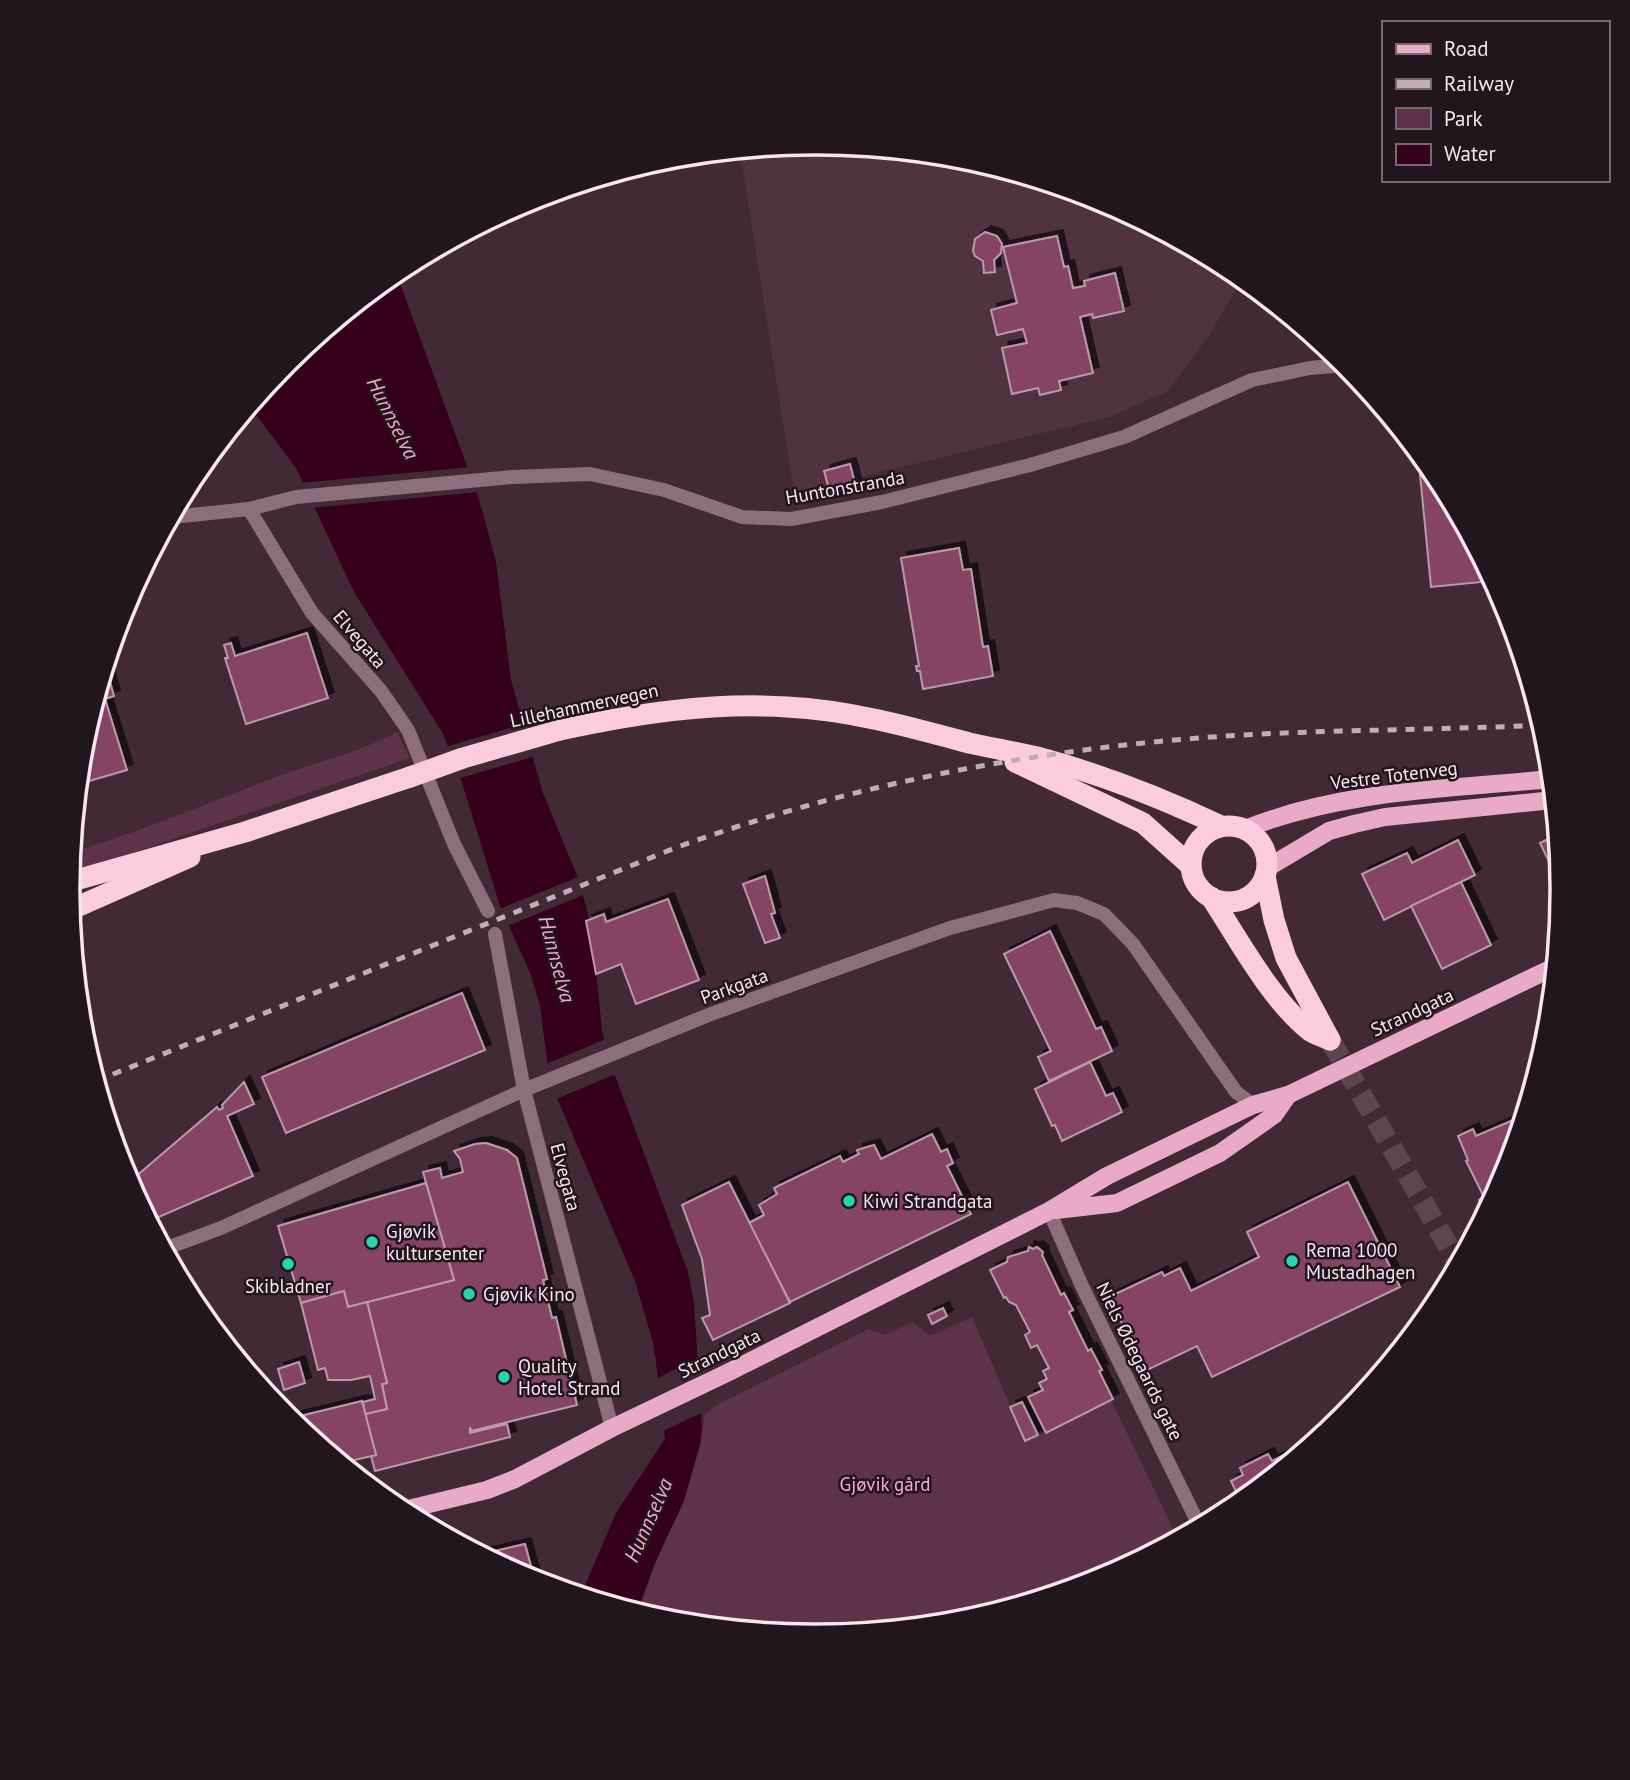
<svg xmlns="http://www.w3.org/2000/svg" width="1630" height="1780" font-family="'PT Sans',sans-serif">
<style>
.built{fill:#513340}
.green{fill:#5e3346}
.water{fill:#35001c}
.pier{fill:#422a34}
.building{fill:#854562;stroke:#b99aa6;stroke-width:2;filter:url(#shadow)}
.lines{fill:none;stroke-linecap:round;stroke-linejoin:round}
.highway-tunnel{stroke:#5d4650;stroke-width:21;stroke-dasharray:21 10;stroke-linecap:butt}
.street{stroke:#8d6f7b;stroke-width:14}
.primary{stroke:#e9aac3;stroke-width:18}
.highway{stroke:#faccde;stroke-width:21}
.rail{stroke:#c0adb5;stroke-width:5;stroke-dasharray:9 9;stroke-linecap:butt}
.highway-bridge{stroke:#faccde;stroke-width:21}
.poi-dot{fill:#24d5af;stroke:#21161b;stroke-width:2.5}
.labels{text-anchor:middle;dominant-baseline:central;stroke-width:5;stroke-linejoin:round;paint-order:stroke}
.street-label{font-size:19px;fill:#f7e6ed;stroke:#21161b}
.poi-label{font-size:19px;fill:#f7e6ed;stroke:#21161b;text-anchor:start}
.park-label{font-size:19px;fill:#f8abcb;stroke:#21161b}
.water-label{font-size:21px;font-style:italic;fill:#f5a8c8;stroke:#21161b}
.rim{fill:none;stroke:#f7e6ed;stroke-width:3.5}
</style>
<defs>
<filter id="shadow"><feDropShadow dx="6" dy="-6" stdDeviation="0" flood-color="#0009"/></filter>
</defs>
<rect width="100%" height="100%" fill="#422a34"/>
<!-- built -->
<path class="built" d="M 815,143 L 961,158 L 1101,200 L 1230,269 L 1238,276 L 1238,285 L 1210,334 L 1168,391 L 1112,416 L 794,493 L 740,151 Z"/>
<!-- green -->
<g class="green">
<path d="M 397,732 L 410,758 L 91,867 L 70,872 L 72,852 C 146,831 215,799 287,773 C 324,760 363,751 397,732 Z"/>
<path d="M 972,1317 L 1025,1441 L 1046,1433 L 1111,1400 L 1178,1539 L 1100,1580 L 960,1622 L 815,1637 L 669,1622 L 637,1613 L 700,1445 L 705,1414 L 719,1404 L 869,1329 L 885,1335 L 912,1322 L 930,1336 Z"/>
</g>
<!-- water -->
<path class="water" d="M 397,272 L 401,277 L 401,286 L 478,496 L 496,561 L 511,680 L 543,793 L 578,878 L 592,928 L 602,1031 L 616,1078 L 688,1272 L 694,1303 L 702,1428 L 700,1445 L 684,1501 L 654,1565 L 637,1613 L 581,1595 L 616,1513 L 665,1439 L 654,1346 L 635,1281 L 557,1098 L 548,1068 L 540,1006 L 531,975 L 500,906 L 459,773 L 442,732 L 354,592 L 296,468 L 250,407 L 287,362 Z"/>
<!-- pier -->
<g class="pier">
<path d="M 472,467 L 478,492 L 311,508 L 299,483 Z"/>
<path d="M 527,723 L 536,756 L 457,779 L 445,747 Z"/>
<path d="M 581,876 L 586,894 L 505,927 L 497,910 Z"/>
<path d="M 608,1038 L 618,1073 L 554,1100 L 544,1065 Z"/>
<path d="M 701,1356 L 705,1411 L 661,1432 L 654,1380 Z"/>
</g>
<!-- building -->
<g class="building">
<path d="M 985,232 L 997,236 L 1002,244 L 1001,253 L 994,260 L 995,272 L 984,273 L 983,261 L 975,256 L 973,251 L 975,239 Z"/>
<path d="M 1057,236 L 1064,267 L 1068,266 L 1073,288 L 1085,286 L 1084,281 L 1115,273 L 1124,311 L 1093,318 L 1092,314 L 1080,317 L 1093,373 L 1059,381 L 1061,390 L 1040,395 L 1038,388 L 1012,394 L 1002,348 L 1027,343 L 1023,329 L 997,335 L 991,310 L 1017,303 L 1003,247 Z"/>
<path d="M 1418,454 L 1436,475 L 1492,581 L 1431,587 Z"/>
<path d="M 850,464 L 856,487 L 830,493 L 824,471 Z"/>
<path d="M 959,548 L 963,570 L 971,569 L 983,647 L 988,646 L 993,676 L 923,689 L 920,671 L 917,671 L 916,666 L 919,666 L 901,558 Z"/>
<path d="M 307,633 L 328,698 L 246,724 L 225,658 L 228,658 L 224,645 L 231,643 L 235,656 Z"/>
<path d="M 106,668 L 114,696 L 95,702 Z"/>
<path d="M 105,699 L 127,770 L 79,784 L 83,744 L 95,702 Z"/>
<path d="M 1556,835 L 1559,866 L 1553,870 L 1540,843 Z"/>
<path d="M 1458,840 L 1475,875 L 1384,920 L 1362,874 L 1407,853 L 1412,863 Z"/>
<path d="M 765,876 L 775,913 L 771,914 L 780,938 L 765,943 L 743,884 Z"/>
<path d="M 1461,882 L 1491,945 L 1442,969 L 1411,906 Z"/>
<path d="M 668,899 L 699,980 L 636,1004 L 621,964 L 596,974 L 586,921 L 604,914 L 606,922 Z"/>
<path d="M 1050,931 L 1096,1029 L 1101,1027 L 1112,1051 L 1049,1081 L 1038,1057 L 1051,1051 L 1004,954 Z"/>
<path d="M 462,993 L 485,1050 L 286,1133 L 262,1077 Z"/>
<path d="M 1090,1062 L 1106,1096 L 1113,1093 L 1122,1112 L 1062,1141 L 1055,1125 L 1052,1126 L 1035,1089 Z"/>
<path d="M 244,1082 L 254,1104 L 227,1116 L 253,1176 L 152,1220 L 134,1178 L 217,1107 L 219,1110 L 223,1108 L 222,1105 Z"/>
<path d="M 1518,1118 L 1521,1124 L 1505,1176 L 1488,1208 L 1484,1210 L 1479,1200 L 1484,1197 L 1466,1161 L 1468,1160 L 1458,1136 L 1473,1129 L 1476,1136 Z"/>
<path d="M 932,1134 L 941,1152 L 947,1149 L 953,1163 L 947,1166 L 971,1214 L 790,1302 L 749,1223 L 764,1215 L 759,1205 L 777,1194 L 774,1188 L 840,1156 L 843,1162 L 859,1154 L 857,1150 L 874,1145 L 881,1159 Z"/>
<path d="M 486,1143 L 507,1150 L 517,1158 L 547,1279 L 543,1280 L 552,1318 L 556,1317 L 577,1405 L 471,1431 L 470,1427 L 470,1433 L 507,1424 L 510,1437 L 375,1471 L 371,1456 L 376,1455 L 365,1414 L 387,1409 L 382,1384 L 387,1383 L 367,1302 L 454,1280 L 423,1172 L 440,1168 L 442,1178 L 463,1172 L 460,1159 L 454,1151 L 475,1144 Z"/>
<path d="M 729,1182 L 790,1303 L 713,1340 L 702,1318 L 710,1315 L 702,1259 L 682,1205 Z"/>
<path d="M 1348,1182 L 1400,1287 L 1212,1377 L 1197,1346 L 1145,1371 L 1109,1297 L 1162,1272 L 1164,1276 L 1180,1268 L 1191,1291 L 1259,1257 L 1247,1232 Z"/>
<path d="M 426,1183 L 454,1280 L 348,1307 L 344,1291 L 301,1303 L 278,1226 Z"/>
<path d="M 1029,1247 L 1033,1249 L 1037,1247 L 1043,1252 L 1042,1255 L 1061,1295 L 1064,1293 L 1073,1310 L 1069,1312 L 1088,1351 L 1091,1349 L 1102,1370 L 1099,1371 L 1113,1399 L 1046,1433 L 1028,1397 L 1043,1390 L 1039,1383 L 1047,1379 L 1043,1371 L 1049,1368 L 1037,1345 L 1031,1348 L 1025,1335 L 1030,1332 L 1016,1305 L 1009,1302 L 1006,1297 L 1004,1298 L 990,1270 L 1007,1262 L 1008,1257 L 1028,1251 Z"/>
<path d="M 344,1291 L 348,1307 L 367,1302 L 387,1383 L 382,1384 L 387,1409 L 365,1414 L 363,1402 L 375,1399 L 370,1376 L 351,1380 L 328,1380 L 325,1368 L 318,1370 L 301,1303 Z"/>
<path d="M 943,1308 L 947,1316 L 932,1324 L 928,1315 Z"/>
<path d="M 299,1362 L 305,1383 L 284,1390 L 278,1369 Z"/>
<path d="M 362,1401 L 376,1455 L 342,1463 L 288,1419 Z"/>
<path d="M 1022,1402 L 1038,1435 L 1025,1441 L 1010,1407 Z"/>
<path d="M 1288,1453 L 1292,1460 L 1241,1502 L 1231,1481 L 1243,1475 L 1240,1468 L 1268,1454 L 1272,1461 Z"/>
<path d="M 525,1544 L 535,1581 L 481,1554 Z"/>
</g>
<g class="lines">
<!-- highway-tunnel -->
<path class="highway-tunnel" d="M 1330,1040 L 1458,1263"/>
<!-- street -->
<g class="street">
<path d="M 249,509 L 312,613 L 381,691 L 408,730 L 454,844 L 488,911"/>
<path d="M 172,517 L 249,509 L 296,497 L 512,477 L 590,474 L 664,490 L 742,517 L 791,519 L 882,502 L 1030,465 L 1124,437 L 1252,380 L 1310,368 L 1345,365"/>
<path d="M 495,934 L 524,1090 L 612,1428"/>
<path d="M 1049,1211 L 1082,1286 L 1200,1527"/>
<path d="M 164,1249 L 221,1228 L 524,1090 L 711,1014 L 950,928 L 1054,900 L 1077,903 L 1104,914 L 1133,944 L 1236,1092 L 1253,1105"/>
</g>
<!-- primary -->
<g class="primary">
<path d="M 1245,829 C 1342,790 1448,789 1551,779"/>
<path d="M 1267,868 L 1329,831 L 1354,824 L 1385,817 L 1553,800"/>
<path d="M 1056,1210 L 1117,1203 L 1220,1153 L 1274,1115 L 1288,1095"/>
<path d="M 400,1511 L 487,1490 L 515,1479 L 612,1428 L 727,1373 L 1049,1211 L 1107,1176 L 1253,1105 L 1288,1095 L 1554,967"/>
</g>
<!-- highway -->
<g class="highway">
<path d="M 560,730 C 635,714 710,702 787,707 C 849,710 910,727 969,743 C 992,748 1015,752 1037,757 C 1101,774 1162,798 1221,826"/>
<path d="M 1015,762 L 1143,823 L 1191,866"/>
<circle cx="1229" cy="864" r="38"/>
<path d="M 1265,876 L 1274,920 L 1286,958 L 1330,1040"/>
<path d="M 69,882 L 245,832 L 410,777"/>
<path d="M 1211,897 C 1238,939 1271,1000 1310,1031 C 1316,1035 1324,1037 1330,1040"/>
<path d="M 70,910 L 190,857"/>
</g>
<!-- rail -->
<path class="rail" d="M 96,1081 L 675,848 C 840,788 1011,754 1186,739 C 1304,729 1423,731 1542,725"/>
<!-- highway-bridge -->
<path class="highway-bridge" d="M 410,777 L 463,758 L 560,730"/>
</g>
<!-- markers -->
<g class="poi-dot">
<circle cx="849" cy="1201" r="7"/>
<circle cx="372" cy="1242" r="7"/>
<circle cx="1292" cy="1261" r="7"/>
<circle cx="288" cy="1264" r="7"/>
<circle cx="469" cy="1294" r="7"/>
<circle cx="504" cy="1377" r="7"/>
</g>
<g class="labels">
<!-- street labels -->
<g class="street-label">
<text transform="translate(845 487) rotate(-10)">Huntonstranda</text>
<text transform="translate(360 639) rotate(49)">Elvegata</text>
<text transform="translate(584 705) rotate(-12)">Lillehammervegen</text>
<text transform="translate(1394 775) rotate(-7)">Vestre Totenveg</text>
<text transform="translate(734 986) rotate(-20)">Parkgata</text>
<text transform="translate(1412 1012) rotate(-25)">Strandgata</text>
<text transform="translate(566 1177) rotate(75)">Elvegata</text>
<text transform="translate(719 1353) rotate(-26)">Strandgata</text>
<text transform="translate(1140 1361) rotate(64)">Niels Ødegaards gate</text>
</g>
<!-- poi labels -->
<g class="poi-label">
<text x="863" y="1201">Kiwi Strandgata</text>
<text x="386" y="1231">Gjøvik<tspan x="386" dy="22">kultursenter</tspan></text>
<text x="1306" y="1250">Rema 1000<tspan x="1306" dy="22">Mustadhagen</tspan></text>
<text x="288" y="1286" text-anchor="middle">Skibladner</text>
<text x="483" y="1294">Gjøvik Kino</text>
<text x="518" y="1366">Quality<tspan x="518" dy="22">Hotel Strand</tspan></text>
</g>
<!-- park labels -->
<g class="park-label">
<text x="885" y="1484">Gjøvik gård</text>
</g>
<!-- water labels -->
<g class="water-label">
<text transform="translate(393 418) rotate(63)">Hunnselva</text>
<text transform="translate(557 959) rotate(75)">Hunnselva</text>
<text transform="translate(648 1520) rotate(-66)">Hunnselva</text>
</g>
</g>
<!-- crop -->
<path d="M0 0H1630V1780H0ZM814 155H816A734 734 0 0 1 1550 889V890A734 734 0 0 1 816 1624H814A734 734 0 0 1 80 890V889A734 734 0 0 1 814 155Z" fill="#21161b" fill-rule="evenodd"/>
<path class="rim" d="M814 155H816A734 734 0 0 1 1550 889V890A734 734 0 0 1 816 1624H814A734 734 0 0 1 80 890V889A734 734 0 0 1 814 155Z"/>
<!-- legend -->
<rect x="1382" y="21" width="228" height="161" fill="#21161b" stroke="#77696f" stroke-width="2"/>
<rect x="1396" y="44" width="35" height="10" fill="#e9aac3" stroke="#77696f" stroke-width="2"/>
<text x="1444" y="56" font-size="21" fill="#f7e6ed">Road</text>
<rect x="1396" y="79" width="35" height="10" fill="#c0adb5" stroke="#77696f" stroke-width="2"/>
<text x="1444" y="91" font-size="21" fill="#f7e6ed">Railway</text>
<rect x="1396" y="108" width="35" height="21" fill="#5e3346" stroke="#77696f" stroke-width="2"/>
<text x="1444" y="126" font-size="21" fill="#f7e6ed">Park</text>
<rect x="1396" y="144" width="35" height="21" fill="#35001c" stroke="#77696f" stroke-width="2"/>
<text x="1444" y="161" font-size="21" fill="#f7e6ed">Water</text>
</svg>
